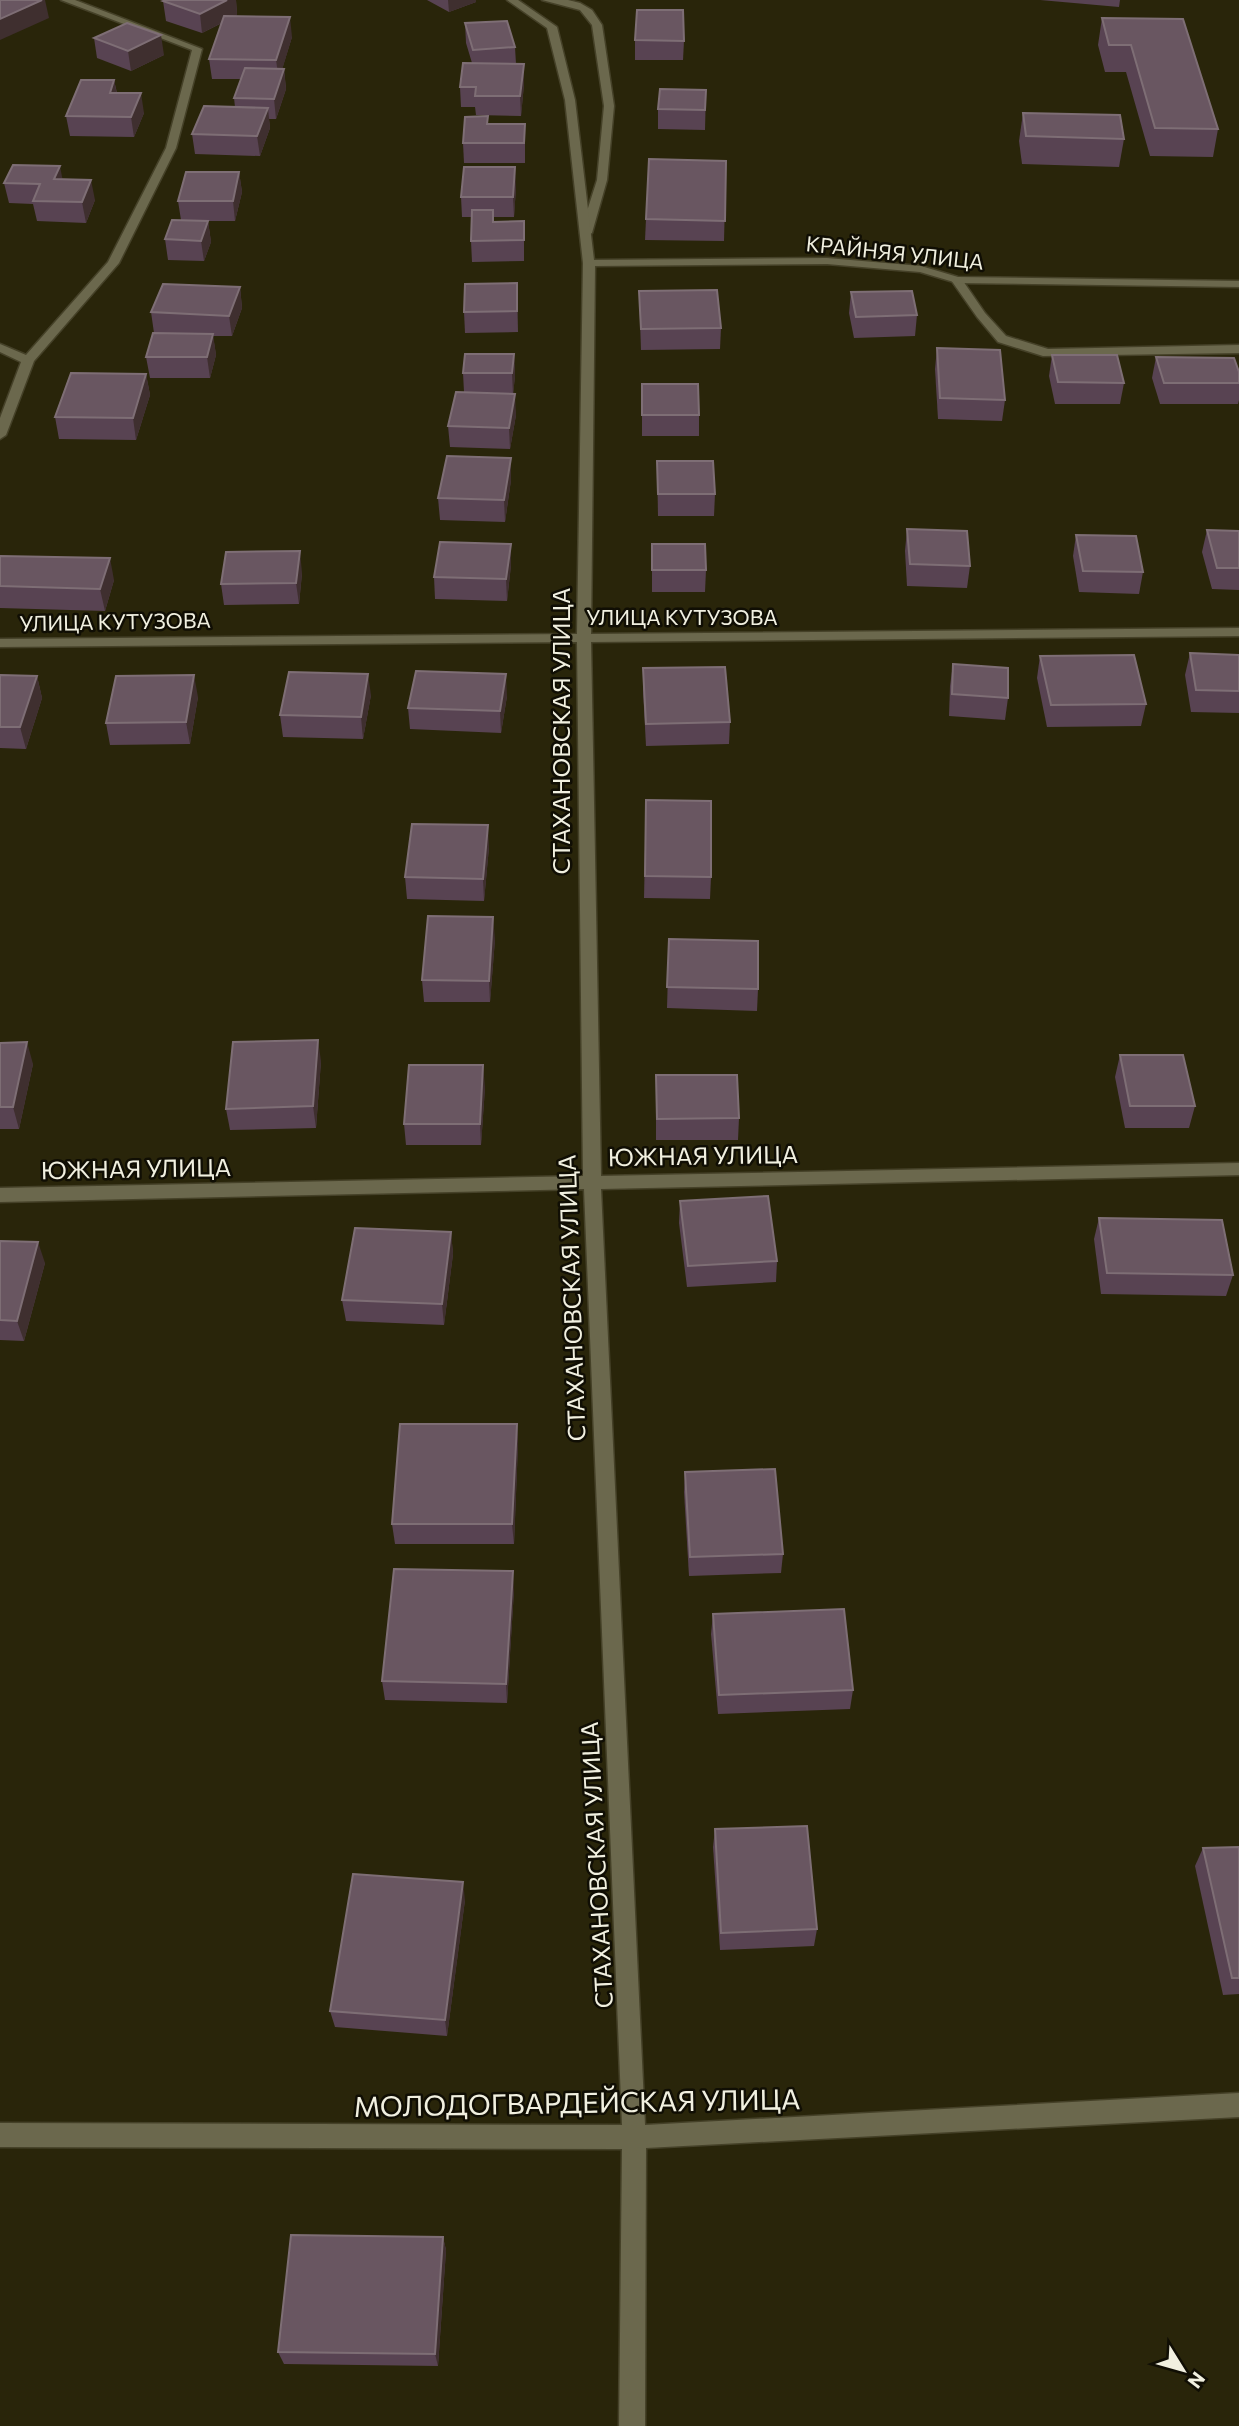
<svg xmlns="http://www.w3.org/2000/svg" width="1239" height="2426" font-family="Commissioner,sans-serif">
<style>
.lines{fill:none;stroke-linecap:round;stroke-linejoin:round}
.lane-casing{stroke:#454128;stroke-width:3}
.street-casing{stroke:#454128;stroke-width:3}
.lane{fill:#6b684d;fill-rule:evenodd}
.street{fill:#6b684d;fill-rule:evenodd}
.wall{fill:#584352}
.shaded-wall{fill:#3f2f2f}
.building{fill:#695661;stroke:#7e6e75;stroke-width:2}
.labels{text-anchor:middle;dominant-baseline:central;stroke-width:5;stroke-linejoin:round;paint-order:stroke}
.far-street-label{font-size:21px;fill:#f1f0e0;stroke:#100e04}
.street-label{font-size:24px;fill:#f1f0e0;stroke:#100e04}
.near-street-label{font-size:28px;fill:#f1f0e0;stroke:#100e04}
</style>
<rect width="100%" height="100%" fill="#29250a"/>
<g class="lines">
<!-- lane casing -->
<g class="lane-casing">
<g id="lane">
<path d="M 542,0 L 568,0 L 580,3 L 592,10 L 602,25 L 614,106 L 607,180 L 592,233 L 586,236 L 580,233 L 597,180 L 604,106 L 592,25 L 580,10 Z"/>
<path d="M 953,278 L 961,278 L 985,313 L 1006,336 L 1048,349 L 1239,345 L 1239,353 L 1043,356 L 998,342 L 977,317 L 951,280 Z"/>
</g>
</g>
<!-- street casing -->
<g class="street-casing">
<g id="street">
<path d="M 61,0 L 75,0 L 202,49 L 176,148 L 119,263 L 34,361 L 6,435 L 0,439 L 0,418 L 21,362 L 0,352 L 0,344 L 26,355 L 108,262 L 166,148 L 192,50 Z"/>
<path d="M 507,0 L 518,0 L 557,27 L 575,100 L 594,260 L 827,258 L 921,266 L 958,277 L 1239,281 L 1239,287 L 957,283 L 920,272 L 827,264 L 595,266 L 591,634 L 1239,628 L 1239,636 L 591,642 L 601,1176 L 1239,1163 L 1239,1175 L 601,1189 L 645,2125 L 1239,2093 L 1239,2117 L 646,2148 L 645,2426 L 619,2426 L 622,2149 L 0,2147 L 0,2123 L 622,2125 L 584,1189 L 0,1202 L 0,1188 L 583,1176 L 577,642 L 0,647 L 0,639 L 577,634 L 583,263 L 565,100 L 547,28 Z"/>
</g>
</g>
<!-- lane -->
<use href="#lane" class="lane"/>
<!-- street -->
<use href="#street" class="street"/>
</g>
<!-- wall -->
<g class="wall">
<path d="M 166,0 L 236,0 L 237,15 L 234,17 L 292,37 L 282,69 L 284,69 L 286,89 L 276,119 L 269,119 L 270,128 L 260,156 L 195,154 L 192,134 L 235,107 L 234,98 L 241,79 L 212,79 L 209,59 L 222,23 L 202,33 L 166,21 L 163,1 Z"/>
<path d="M 427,0 L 476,0 L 476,2 L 449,12 Z"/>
<path d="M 1040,0 L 1120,0 L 1119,7 Z"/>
<path d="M 1102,18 L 1218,129 L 1213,157 L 1150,156 L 1126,72 L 1105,72 L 1098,45 Z"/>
<path d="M 465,23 L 515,47 L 516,64 L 524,64 L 524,84 L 521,116 L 476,115 L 475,107 L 461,107 L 460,87 L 472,63 L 466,43 Z"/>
<path d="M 94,38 L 164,55 L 131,71 L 97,58 Z"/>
<path d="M 635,40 L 684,41 L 683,60 L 635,60 Z"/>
<path d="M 114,80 L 117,93 L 144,113 L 134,137 L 70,136 L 66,116 Z"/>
<path d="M 706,90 L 705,130 L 658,129 L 658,109 Z"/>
<path d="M 1023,113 L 1124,139 L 1119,167 L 1022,164 L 1019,141 Z"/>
<path d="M 488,124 L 525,124 L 525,163 L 464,163 L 463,143 Z"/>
<path d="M 726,161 L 724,241 L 645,240 L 646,219 Z"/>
<path d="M 239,172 L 242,192 L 235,221 L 208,221 L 211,242 L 204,261 L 168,260 L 165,239 L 181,220 L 178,201 Z"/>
<path d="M 62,179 L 95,200 L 86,223 L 37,221 L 33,204 L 9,203 L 4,183 Z"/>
<path d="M 516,187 L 514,217 L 493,217 L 493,222 L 524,221 L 524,261 L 472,262 L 471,241 L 472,217 L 462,217 L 461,197 Z"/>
<path d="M 517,283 L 518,332 L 465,333 L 464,312 Z"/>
<path d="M 240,287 L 242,308 L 232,336 L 213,336 L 216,355 L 210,378 L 150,378 L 146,357 L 154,333 L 151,312 Z"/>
<path d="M 639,291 L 721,328 L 720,349 L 641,350 Z"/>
<path d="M 851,292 L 917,315 L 915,336 L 854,338 L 849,313 Z"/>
<path d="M 937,348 L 1005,400 L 1002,421 L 938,419 L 935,369 Z"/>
<path d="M 514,354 L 515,376 L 513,394 L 516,415 L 510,449 L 450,447 L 448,426 L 464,392 L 463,373 Z"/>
<path d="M 1052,355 L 1124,383 L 1120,404 L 1055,404 L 1049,376 Z"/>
<path d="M 1156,357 L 1239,372 L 1239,400 L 1238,404 L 1160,404 L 1152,378 Z"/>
<path d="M 146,374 L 150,395 L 136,440 L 59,439 L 55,417 Z"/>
<path d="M 642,384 L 699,415 L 699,436 L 642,436 Z"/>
<path d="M 511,458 L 511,480 L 505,522 L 440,520 L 438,498 Z"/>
<path d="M 657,461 L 715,494 L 714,516 L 658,516 Z"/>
<path d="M 907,529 L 970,566 L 967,588 L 907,586 L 905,551 Z"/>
<path d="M 1207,530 L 1239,531 L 1239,590 L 1212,589 L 1202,552 Z"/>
<path d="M 1076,535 L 1143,572 L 1139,594 L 1079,592 L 1073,556 Z"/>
<path d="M 652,544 L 706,570 L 705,592 L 652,592 Z"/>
<path d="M 0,556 L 114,580 L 105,611 L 0,608 Z"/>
<path d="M 511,565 L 507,601 L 435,599 L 434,577 Z"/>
<path d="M 302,573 L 299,604 L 224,605 L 221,584 Z"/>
<path d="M 1190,653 L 1239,655 L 1239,713 L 1191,712 L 1185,675 Z"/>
<path d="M 1040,656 L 1146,704 L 1141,726 L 1047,727 L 1037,678 Z"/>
<path d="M 953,664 L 1008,698 L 1005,720 L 949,716 L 950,686 Z"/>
<path d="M 643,668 L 730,722 L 729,744 L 646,746 L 643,690 Z"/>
<path d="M 0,675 L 37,676 L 42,698 L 26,749 L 0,748 Z"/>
<path d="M 371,695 L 363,739 L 283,737 L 280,715 Z"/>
<path d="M 507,696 L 501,733 L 410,729 L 408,708 Z"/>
<path d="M 198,697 L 190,744 L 110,745 L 106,723 Z"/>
<path d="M 646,800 L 711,877 L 710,899 L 644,898 Z"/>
<path d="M 489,847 L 484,901 L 407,899 L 405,877 Z"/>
<path d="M 495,939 L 490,1002 L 424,1002 L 422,980 Z"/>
<path d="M 669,939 L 758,989 L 757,1011 L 667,1008 Z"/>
<path d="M 0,1043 L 33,1064 L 19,1129 L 0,1129 Z"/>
<path d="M 1120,1055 L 1195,1106 L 1189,1128 L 1125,1128 L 1115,1077 Z"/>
<path d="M 321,1061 L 316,1128 L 230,1130 L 226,1109 Z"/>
<path d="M 656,1075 L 739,1118 L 738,1140 L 656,1140 Z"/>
<path d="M 485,1087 L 481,1145 L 406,1145 L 404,1124 Z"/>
<path d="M 680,1201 L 777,1261 L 776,1282 L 687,1287 L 679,1223 Z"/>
<path d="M 1099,1218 L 1233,1275 L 1226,1296 L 1101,1294 L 1094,1239 Z"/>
<path d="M 451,1232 L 453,1254 L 444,1325 L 346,1321 L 342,1300 Z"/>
<path d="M 0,1241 L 45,1263 L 24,1341 L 0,1340 Z"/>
<path d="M 517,1424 L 518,1444 L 514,1544 L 395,1544 L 392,1524 Z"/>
<path d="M 685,1472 L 783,1554 L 781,1573 L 689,1576 L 684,1492 Z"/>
<path d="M 514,1590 L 507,1703 L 385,1700 L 382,1681 Z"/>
<path d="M 713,1614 L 853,1690 L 850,1709 L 718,1714 L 711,1634 Z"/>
<path d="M 715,1829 L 817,1929 L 814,1946 L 720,1950 L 713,1847 Z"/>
<path d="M 1239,1847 L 1239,1994 L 1223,1995 L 1195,1866 L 1203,1848 Z"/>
<path d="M 465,1900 L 447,2036 L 335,2027 L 330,2011 Z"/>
<path d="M 443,2237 L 446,2250 L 438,2366 L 284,2364 L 278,2352 Z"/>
</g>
<!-- shaded-wall -->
<g class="shaded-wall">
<path d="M 42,0 L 45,0 L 49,18 L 0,40 L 0,19 Z"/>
<path d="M 227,0 L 236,0 L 237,15 L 202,33 L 200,14 Z"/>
<path d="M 448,0 L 476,0 L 476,2 L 449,12 Z"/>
<path d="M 290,17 L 292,37 L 279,80 L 276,60 Z"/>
<path d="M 161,35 L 164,55 L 131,71 L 128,51 Z"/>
<path d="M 524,64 L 524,84 L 521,116 L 520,96 Z"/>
<path d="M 284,69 L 286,89 L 276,119 L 274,99 Z"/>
<path d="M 114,80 L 118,100 L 110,93 Z"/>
<path d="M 141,93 L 144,113 L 134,137 L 131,117 Z"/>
<path d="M 268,108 L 270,128 L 260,156 L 257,136 Z"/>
<path d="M 60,166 L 64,187 L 54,179 Z"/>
<path d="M 515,167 L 516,187 L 514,217 L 513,197 Z"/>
<path d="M 239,172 L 242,192 L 235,221 L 233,201 Z"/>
<path d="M 91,180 L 95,200 L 86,223 L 82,202 Z"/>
<path d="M 208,221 L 211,242 L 204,261 L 201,241 Z"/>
<path d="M 240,287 L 242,308 L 232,336 L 229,316 Z"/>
<path d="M 213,334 L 216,355 L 210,378 L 207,357 Z"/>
<path d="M 514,354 L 515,376 L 513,395 L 512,373 Z"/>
<path d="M 146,374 L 150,395 L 136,440 L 133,418 Z"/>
<path d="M 515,394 L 516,415 L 510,449 L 509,428 Z"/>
<path d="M 511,458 L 511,480 L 505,522 L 504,500 Z"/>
<path d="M 511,544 L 511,565 L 507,601 L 506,579 Z"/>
<path d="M 300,551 L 302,573 L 299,604 L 296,583 Z"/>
<path d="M 110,558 L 114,580 L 105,611 L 100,589 Z"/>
<path d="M 368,674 L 371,695 L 363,739 L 361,717 Z"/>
<path d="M 506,674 L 507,696 L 501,733 L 500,711 Z"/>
<path d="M 194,675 L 198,697 L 190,744 L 186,722 Z"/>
<path d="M 37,676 L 42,698 L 26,749 L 20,727 Z"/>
<path d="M 488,825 L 489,847 L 484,901 L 483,879 Z"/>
<path d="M 493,917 L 495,939 L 490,1002 L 489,981 Z"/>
<path d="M 318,1040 L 321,1061 L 316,1128 L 313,1106 Z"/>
<path d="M 27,1042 L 33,1064 L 19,1129 L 13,1107 Z"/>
<path d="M 483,1065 L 485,1087 L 481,1145 L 480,1124 Z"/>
<path d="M 451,1232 L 453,1254 L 444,1325 L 442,1304 Z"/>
<path d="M 38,1242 L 45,1263 L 24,1341 L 17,1321 Z"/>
<path d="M 517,1424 L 518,1444 L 514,1544 L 512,1524 Z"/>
<path d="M 513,1571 L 514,1590 L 507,1703 L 506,1684 Z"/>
<path d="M 463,1882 L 465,1900 L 447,2036 L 445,2020 Z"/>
<path d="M 443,2237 L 446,2250 L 438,2366 L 435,2354 Z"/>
</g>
<!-- building -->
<g class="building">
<path d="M 0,0 L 42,0 L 0,19 Z"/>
<path d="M 166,0 L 227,0 L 200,14 L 163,1 Z"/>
<path d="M 637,10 L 683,10 L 684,41 L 635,40 Z"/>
<path d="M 224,16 L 290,17 L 276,60 L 209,59 Z"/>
<path d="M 1102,18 L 1183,19 L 1218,129 L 1155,128 L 1131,45 L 1109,45 Z"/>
<path d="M 507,21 L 515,47 L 473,50 L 465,23 Z"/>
<path d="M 127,23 L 161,35 L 128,51 L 94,38 Z"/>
<path d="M 463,63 L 524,64 L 520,96 L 475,96 L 476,87 L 460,87 Z"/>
<path d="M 245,68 L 284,69 L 274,99 L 234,98 Z"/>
<path d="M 81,80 L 114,80 L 110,93 L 141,93 L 131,117 L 66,116 Z"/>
<path d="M 660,89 L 706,90 L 705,110 L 658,109 Z"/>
<path d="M 204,106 L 268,108 L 257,136 L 192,134 Z"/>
<path d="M 1023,113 L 1120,115 L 1124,139 L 1026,136 Z"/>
<path d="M 488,116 L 487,124 L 525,124 L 524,143 L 463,143 L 465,117 Z"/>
<path d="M 649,159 L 726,161 L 725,221 L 646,219 Z"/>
<path d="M 13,165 L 60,166 L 54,179 L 91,180 L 82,202 L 33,201 L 40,184 L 4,183 Z"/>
<path d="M 464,167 L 515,167 L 513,197 L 461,197 Z"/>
<path d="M 186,172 L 239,172 L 233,201 L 178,201 Z"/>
<path d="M 472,210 L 493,210 L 493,222 L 524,221 L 524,240 L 471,241 Z"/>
<path d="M 172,220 L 208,221 L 201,241 L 165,239 Z"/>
<path d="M 517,283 L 517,311 L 464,312 L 465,284 Z"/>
<path d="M 163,284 L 240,287 L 229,316 L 151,312 Z"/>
<path d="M 717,290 L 721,328 L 641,329 L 639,291 Z"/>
<path d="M 912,291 L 917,315 L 856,317 L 851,292 Z"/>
<path d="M 153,333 L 213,334 L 207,357 L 146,357 Z"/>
<path d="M 937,348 L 1000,350 L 1005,400 L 940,398 Z"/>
<path d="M 465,354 L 514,354 L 512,373 L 463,373 Z"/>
<path d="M 1052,355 L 1117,355 L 1124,383 L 1058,382 Z"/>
<path d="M 1156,357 L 1234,358 L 1239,372 L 1239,383 L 1164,383 Z"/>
<path d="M 71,373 L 146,374 L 133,418 L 55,417 Z"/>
<path d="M 642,384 L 698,384 L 699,415 L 642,415 Z"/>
<path d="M 456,392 L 515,394 L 509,428 L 448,426 Z"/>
<path d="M 447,456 L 511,458 L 504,500 L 438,498 Z"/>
<path d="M 657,461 L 713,461 L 715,494 L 658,494 Z"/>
<path d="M 907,529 L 967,531 L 970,566 L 910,564 Z"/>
<path d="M 1207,530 L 1239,531 L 1239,568 L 1217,568 Z"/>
<path d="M 1076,535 L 1136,536 L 1143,572 L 1083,571 Z"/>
<path d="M 440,542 L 511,544 L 506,579 L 434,577 Z"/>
<path d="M 652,544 L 705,544 L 706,570 L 652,570 Z"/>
<path d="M 300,551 L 296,583 L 221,584 L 226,552 Z"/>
<path d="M 0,556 L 110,558 L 100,589 L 0,586 Z"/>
<path d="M 1190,653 L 1239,655 L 1239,691 L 1196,690 Z"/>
<path d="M 1134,655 L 1146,704 L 1051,705 L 1040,656 Z"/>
<path d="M 953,664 L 1008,668 L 1008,698 L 952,694 Z"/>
<path d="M 725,667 L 730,722 L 646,724 L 643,668 Z"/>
<path d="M 416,671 L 506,674 L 500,711 L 408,708 Z"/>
<path d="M 289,672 L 368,674 L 361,717 L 280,715 Z"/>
<path d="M 0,675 L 37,676 L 20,727 L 0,727 Z"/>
<path d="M 194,675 L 186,722 L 106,723 L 116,676 Z"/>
<path d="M 646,800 L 711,801 L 711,877 L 645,876 Z"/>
<path d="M 412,824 L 488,825 L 483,879 L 405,877 Z"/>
<path d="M 428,916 L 493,917 L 489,981 L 422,980 Z"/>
<path d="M 669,939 L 758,941 L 758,989 L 667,987 Z"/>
<path d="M 318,1040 L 313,1106 L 226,1109 L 233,1042 Z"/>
<path d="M 27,1042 L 13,1107 L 0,1107 L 0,1043 Z"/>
<path d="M 1120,1055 L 1183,1055 L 1195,1106 L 1130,1106 Z"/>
<path d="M 409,1065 L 483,1065 L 480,1124 L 404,1124 Z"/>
<path d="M 656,1075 L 737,1075 L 739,1118 L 657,1119 Z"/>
<path d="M 768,1196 L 777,1261 L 688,1266 L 680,1201 Z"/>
<path d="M 1099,1218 L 1222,1220 L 1233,1275 L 1107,1273 Z"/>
<path d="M 355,1228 L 451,1232 L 442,1304 L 342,1300 Z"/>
<path d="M 0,1241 L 38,1242 L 17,1321 L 0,1320 Z"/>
<path d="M 400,1424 L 517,1424 L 512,1524 L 392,1524 Z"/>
<path d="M 775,1469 L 783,1554 L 690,1557 L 685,1472 Z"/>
<path d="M 394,1569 L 513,1571 L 506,1684 L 382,1681 Z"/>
<path d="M 844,1609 L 853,1690 L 719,1695 L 713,1614 Z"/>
<path d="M 807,1826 L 817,1929 L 721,1933 L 715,1829 Z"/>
<path d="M 1239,1847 L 1239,1978 L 1232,1978 L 1203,1848 Z"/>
<path d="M 353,1874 L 463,1882 L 445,2020 L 330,2011 Z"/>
<path d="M 291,2235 L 443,2237 L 435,2354 L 278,2352 Z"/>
</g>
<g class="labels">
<!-- far-street labels -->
<g class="far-street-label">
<text transform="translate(895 252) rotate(6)">КРАЙНЯЯ УЛИЦА</text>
<text x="682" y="616">УЛИЦА КУТУЗОВА</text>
<text transform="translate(115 621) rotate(-1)">УЛИЦА КУТУЗОВА</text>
</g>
<!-- street labels -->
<g class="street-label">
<text transform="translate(560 731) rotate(-90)">СТАХАНОВСКАЯ УЛИЦА</text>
<text transform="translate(703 1155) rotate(-1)">ЮЖНАЯ УЛИЦА</text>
<text transform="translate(136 1168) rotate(-1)">ЮЖНАЯ УЛИЦА</text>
<text transform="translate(571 1298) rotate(-92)">СТАХАНОВСКАЯ УЛИЦА</text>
<text transform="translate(596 1865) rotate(-93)">СТАХАНОВСКАЯ УЛИЦА</text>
</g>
<!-- near-street labels -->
<g class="near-street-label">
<text transform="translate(577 2102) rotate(-1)">МОЛОДОГВАРДЕЙСКАЯ УЛИЦА</text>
</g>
</g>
<!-- north arrow -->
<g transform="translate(1183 2370) rotate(127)" stroke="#100e04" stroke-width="5" paint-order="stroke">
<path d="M0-5L12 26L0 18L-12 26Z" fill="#f1f0e0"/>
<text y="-10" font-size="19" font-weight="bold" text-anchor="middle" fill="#f1f0e0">N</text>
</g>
</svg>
